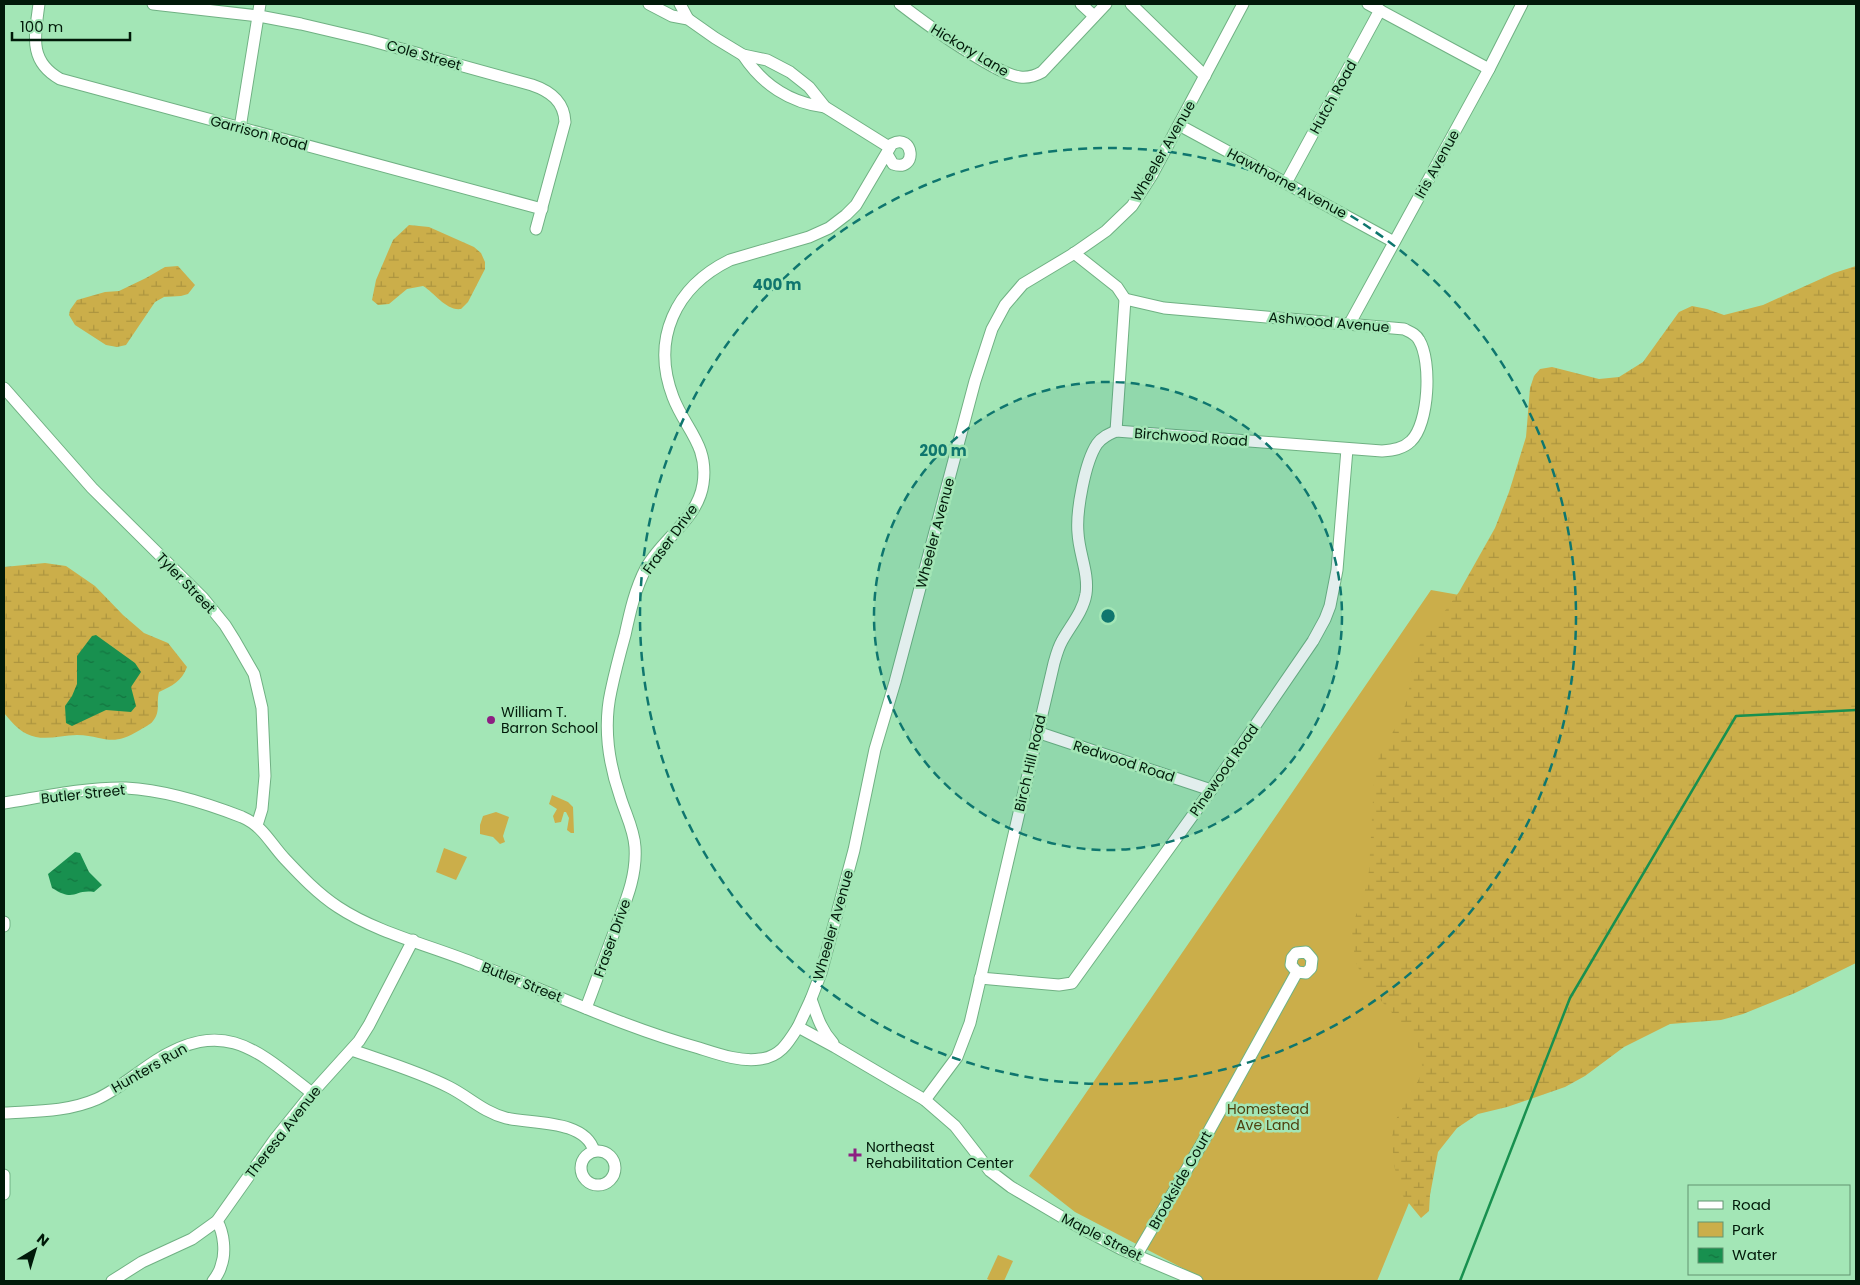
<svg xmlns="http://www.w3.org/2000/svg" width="1860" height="1285" font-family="Poppins,sans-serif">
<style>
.green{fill:#cbae4a}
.wetland{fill:url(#wetland-marsh)}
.water{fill:url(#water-ripples)}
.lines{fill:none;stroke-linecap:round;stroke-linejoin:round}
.stream{stroke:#18904f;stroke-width:2.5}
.minor-casing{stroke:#70b183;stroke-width:13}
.minor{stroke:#fff;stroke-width:11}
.ring{fill:none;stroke:#0f766e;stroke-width:2.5;stroke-dasharray:9 6}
.poi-dot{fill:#8d1f82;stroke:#a3e6b6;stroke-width:2}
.labels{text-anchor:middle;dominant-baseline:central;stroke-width:5;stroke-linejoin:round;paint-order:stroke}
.street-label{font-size:14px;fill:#011909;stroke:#a3e6b6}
.poi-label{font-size:14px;fill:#011909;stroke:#a3e6b6;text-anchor:start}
.park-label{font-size:14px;fill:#4f410f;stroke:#a3e6b6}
.centre{fill:#0f766e;stroke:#a3e6b6;stroke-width:2.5}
.ring-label{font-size:15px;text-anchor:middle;font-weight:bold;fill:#0f766e;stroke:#a3e6b6;stroke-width:5;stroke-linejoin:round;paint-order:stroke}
</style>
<defs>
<pattern id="wetland-marsh" width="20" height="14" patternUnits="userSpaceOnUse" patternTransform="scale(1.25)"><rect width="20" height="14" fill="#cbae4a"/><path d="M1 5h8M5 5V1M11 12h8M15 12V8" fill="none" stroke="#ad953f"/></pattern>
<pattern id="water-ripples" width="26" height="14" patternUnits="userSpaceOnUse" patternTransform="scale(1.25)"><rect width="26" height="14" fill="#18904f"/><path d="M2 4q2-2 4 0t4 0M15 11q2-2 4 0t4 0" fill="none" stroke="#137540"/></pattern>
</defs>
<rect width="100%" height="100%" fill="#a3e6b6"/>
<!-- green -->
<g class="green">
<path d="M 1431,590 L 1510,604 L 1500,981 L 1377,1281 L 1201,1281 L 1192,1273 L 1075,1212 L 1029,1176 Z"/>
<path d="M 552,795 L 568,802 L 573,807 L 574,833 L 571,833 L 567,830 L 569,818 L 566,812 L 564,812 L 561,822 L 555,823 L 553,816 L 557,809 L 549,804 Z"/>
<path d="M 496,812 L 509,817 L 503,836 L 505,842 L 500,844 L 493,837 L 480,834 L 480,825 L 483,816 Z"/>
<path d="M 444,848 L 467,857 L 456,880 L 436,872 Z"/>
<path d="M 998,1255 L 1013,1261 L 1004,1281 L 991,1281 L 987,1279 Z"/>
</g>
<!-- wetland -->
<g class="wetland">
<path d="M 409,225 L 429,227 L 474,247 L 481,253 L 485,262 L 485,269 L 468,302 L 461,309 C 446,311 435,293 423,286 L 407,289 L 389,304 L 378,305 L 372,300 L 376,280 L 393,240 Z"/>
<path d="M 178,266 L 195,285 L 188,294 L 181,296 L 164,297 L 155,302 L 126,345 L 117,347 L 106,345 L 75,325 L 69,315 L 70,310 L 77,300 L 105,292 L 119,291 L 146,278 L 165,267 Z"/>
<path d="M 1856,266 L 1856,963 L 1795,993 L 1743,1014 L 1721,1020 L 1670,1024 L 1624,1047 L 1585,1076 L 1565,1087 L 1507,1107 L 1478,1114 L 1457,1128 L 1438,1152 L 1430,1195 L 1429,1211 L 1421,1218 L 1403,1196 L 1394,1166 L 1392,1137 L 1395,1121 L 1419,1079 L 1422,1066 L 1421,1053 L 1412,1035 L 1365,983 L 1355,960 L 1352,930 L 1356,915 L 1363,899 L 1369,871 L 1374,782 L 1379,756 L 1401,718 L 1408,696 L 1411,673 L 1420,644 L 1459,592 L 1495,528 L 1509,492 L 1526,437 L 1530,388 L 1534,376 L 1540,369 L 1552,367 L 1599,379 L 1619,377 L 1643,362 L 1679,312 L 1692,306 L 1707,309 L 1724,315 L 1763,305 L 1834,273 Z"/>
<path d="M 45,563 L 66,566 L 95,586 L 123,615 L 144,633 L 168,643 L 187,667 C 182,681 172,686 159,692 C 156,704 161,711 153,721 C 150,725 144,727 140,730 C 110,748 107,736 77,735 C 60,735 43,742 27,734 C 18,730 10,720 4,713 L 4,567 Z"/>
</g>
<!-- water -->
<g class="water">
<path d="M 96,635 L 135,663 L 141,672 L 131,687 L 136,706 L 131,712 L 106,710 L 72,726 L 66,723 L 65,706 L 72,696 L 77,684 L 77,656 L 92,636 Z"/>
<path d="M 75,852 L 80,853 L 89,872 L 102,885 L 94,892 C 73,889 76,903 52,888 L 48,874 Z"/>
</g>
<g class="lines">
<!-- stream -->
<path class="stream" d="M 1460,1281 L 1570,998 L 1736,716 L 1856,710"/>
<!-- minor casing -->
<g class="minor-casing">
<g id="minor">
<path d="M 39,4 C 35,35 28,61 60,79 L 542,209"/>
<path d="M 153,4 L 259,16 L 301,24 L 369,40 L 532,85 C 550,91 564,101 565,122 L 536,229"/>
<path d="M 649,4 L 672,16 L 688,19 L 715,38 L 743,55 L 767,60 L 790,72 L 809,87 L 825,107 L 889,147"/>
<path d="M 680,4 L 688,19"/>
<path d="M 900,4 C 930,27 961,49 994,67 C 1002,71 1011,76 1020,77 C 1028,78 1035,76 1042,72 L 1106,4"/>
<path d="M 1081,4 L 1094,16"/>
<path d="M 1131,4 L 1205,76"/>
<path d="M 1368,4 L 1489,69"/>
<path d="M 743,55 C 762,84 790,103 825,107"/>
<path d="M 1179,125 L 1394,242"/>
<path d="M 240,128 L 260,4"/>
<path d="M 1286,183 L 1380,10"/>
<path d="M 1074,253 L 1117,287 L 1125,299 L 1116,431"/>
<path d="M 1350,323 L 1489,69 L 1522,4"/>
<path d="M 4,388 L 92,488 L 203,598 L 225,625 L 235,641 L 254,674 L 262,708 L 265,776 L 262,809 L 257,825"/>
<path d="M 1037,732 L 1211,790"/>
<path d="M 4,803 C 42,797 88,787 126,788 C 165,790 206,803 242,817 C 263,826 270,843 285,859 C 301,876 318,894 338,907 C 377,933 432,946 476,964 C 550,992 623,1027 699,1048 C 718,1054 740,1062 760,1059 C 780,1057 788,1043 798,1027 L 835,1047 L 925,1100 L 955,1126 L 990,1171 L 1011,1187 L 1072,1223 L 1121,1249 L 1197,1281"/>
<path d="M 4,922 L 4,926"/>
<path d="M 980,978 L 1059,985 L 1072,983 L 1211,790 L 1313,641 L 1325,619 L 1330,606 L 1337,570 L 1347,449"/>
<path d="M 811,999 C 817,1016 821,1030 833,1043"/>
<path d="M 586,1008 C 596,982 605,956 615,930 C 625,903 637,877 635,847 C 634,829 625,813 620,796 C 608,761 603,727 611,691 C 615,672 620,653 625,635 C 630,612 635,589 646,568 C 662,539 698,519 703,484 C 709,445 685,429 673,397 C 651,339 675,287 730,260 L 809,237 L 829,228 L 846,215 L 856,205 L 892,144 C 914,132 918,173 893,164 L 887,154"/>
<path d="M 798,1027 L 811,999 L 821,973 L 854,850 L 875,749 L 895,682 L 975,381 L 992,329 L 1005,305 L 1023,284 L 1073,254 L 1106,231 L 1132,206 L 1152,175 L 1243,4"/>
<path d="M 352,1050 C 383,1061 420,1072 449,1087 C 469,1097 483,1112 506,1118 C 531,1124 585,1119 594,1151"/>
<path d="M 925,1100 L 957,1057 L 970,1023 L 1054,663 C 1056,656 1058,648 1062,641 C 1070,626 1083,612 1086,594 C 1089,573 1079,554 1078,533 C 1076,511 1085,462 1097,444 C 1102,437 1109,434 1116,431 L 1382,451 C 1393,450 1403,449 1411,441 C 1429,424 1432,361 1419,340 C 1416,334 1410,332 1404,329 L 1164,308 L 1125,299"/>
<path d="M 4,1113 C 36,1111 67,1112 97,1099 C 117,1090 138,1072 157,1060 C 225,1017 258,1051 312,1093"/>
<circle cx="598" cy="1168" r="17"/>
<path d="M 4,1175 L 4,1194"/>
<path d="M 1136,1256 L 1204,1140 L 1297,972 L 1306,973 L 1311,968 L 1312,959 L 1306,952 L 1296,953 L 1292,958 L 1291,965 L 1297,972"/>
<path d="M 112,1281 L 142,1262 L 192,1239 L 217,1221 L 275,1139 L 312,1093 L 359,1041 L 369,1025 L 413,940"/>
<path d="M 213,1281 C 216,1277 220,1271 221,1266 C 226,1253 224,1233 217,1221"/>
</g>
</g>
<!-- minor -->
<use href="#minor" class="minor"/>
</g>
<!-- distance rings -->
<circle cx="1108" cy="616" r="234" fill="#0f766e" fill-opacity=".12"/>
<g class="ring">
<circle cx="1108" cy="616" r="234"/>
<circle cx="1108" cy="616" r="468"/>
</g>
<!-- markers -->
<g class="poi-dot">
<circle cx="491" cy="720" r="5"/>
<path d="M852.5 1147.5h5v5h5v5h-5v5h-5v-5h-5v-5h5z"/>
</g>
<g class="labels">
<!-- street labels -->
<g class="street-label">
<text transform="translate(970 50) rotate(31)">Hickory Lane</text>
<text transform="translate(424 55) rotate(16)">Cole Street</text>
<text transform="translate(1333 97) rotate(-61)">Hutch Road</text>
<text transform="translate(259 133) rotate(15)">Garrison Road</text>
<text transform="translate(1163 151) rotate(-60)">Wheeler Avenue</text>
<text transform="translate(1437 164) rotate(-61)">Iris Avenue</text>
<text transform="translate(1287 183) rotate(28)">Hawthorne Avenue</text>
<text transform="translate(1329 322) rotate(5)">Ashwood Avenue</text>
<text transform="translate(1191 437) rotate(4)">Birchwood Road</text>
<text transform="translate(935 533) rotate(-75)">Wheeler Avenue</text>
<text transform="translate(670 539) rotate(-54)">Fraser Drive</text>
<text transform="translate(186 583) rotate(46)">Tyler Street</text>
<text transform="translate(1124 761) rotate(18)">Redwood Road</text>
<text transform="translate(1030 763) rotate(-77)">Birch Hill Road</text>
<text transform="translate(1224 770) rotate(-55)">Pinewood Road</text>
<text transform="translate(83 794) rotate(-6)">Butler Street</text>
<text transform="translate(833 925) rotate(-74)">Wheeler Avenue</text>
<text transform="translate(612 938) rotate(-70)">Fraser Drive</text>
<text transform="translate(522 982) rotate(22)">Butler Street</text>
<text transform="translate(149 1068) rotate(-30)">Hunters Run</text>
<text transform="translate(283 1132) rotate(-52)">Theresa Avenue</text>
<text transform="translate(1180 1180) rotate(-60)">Brookside Court</text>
<text transform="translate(1102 1237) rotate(27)">Maple Street</text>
</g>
<!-- poi labels -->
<g class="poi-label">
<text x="501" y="712">William T.<tspan x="501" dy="16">Barron School</tspan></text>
<text x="866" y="1147">Northeast<tspan x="866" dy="16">Rehabilitation Center</tspan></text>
</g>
<!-- park labels -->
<g class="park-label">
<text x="1268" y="1109">Homestead<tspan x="1268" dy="16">Ave Land</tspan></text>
</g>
</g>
<circle cx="1108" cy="616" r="8" class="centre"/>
<g class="ring-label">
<text x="777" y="290">400 m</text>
<text x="943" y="456">200 m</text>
</g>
<!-- border -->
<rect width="1860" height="1285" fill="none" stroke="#011909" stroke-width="10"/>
<!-- legend -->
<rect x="1688" y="1185" width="162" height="90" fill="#a3e6b6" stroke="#629471"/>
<rect x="1698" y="1201" width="25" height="8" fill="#ffffff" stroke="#629471"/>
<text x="1732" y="1210" font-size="15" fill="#011909">Road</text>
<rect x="1698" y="1222" width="25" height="15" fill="#cbae4a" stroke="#629471"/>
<text x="1732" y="1235" font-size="15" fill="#011909">Park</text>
<rect x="1698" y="1248" width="25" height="15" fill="url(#water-ripples)" stroke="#629471"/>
<text x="1732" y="1260" font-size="15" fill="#011909">Water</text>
<!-- north arrow -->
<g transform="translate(35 1250) rotate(38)" stroke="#a3e6b6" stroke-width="4" paint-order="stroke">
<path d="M0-4L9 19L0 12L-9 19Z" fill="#011909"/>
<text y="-8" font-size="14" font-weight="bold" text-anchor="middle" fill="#011909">N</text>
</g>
<!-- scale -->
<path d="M12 32v8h118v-8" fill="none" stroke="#011909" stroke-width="2.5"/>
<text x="20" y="32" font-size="15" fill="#011909" stroke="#a3e6b6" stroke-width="4" paint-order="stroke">100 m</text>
</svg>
